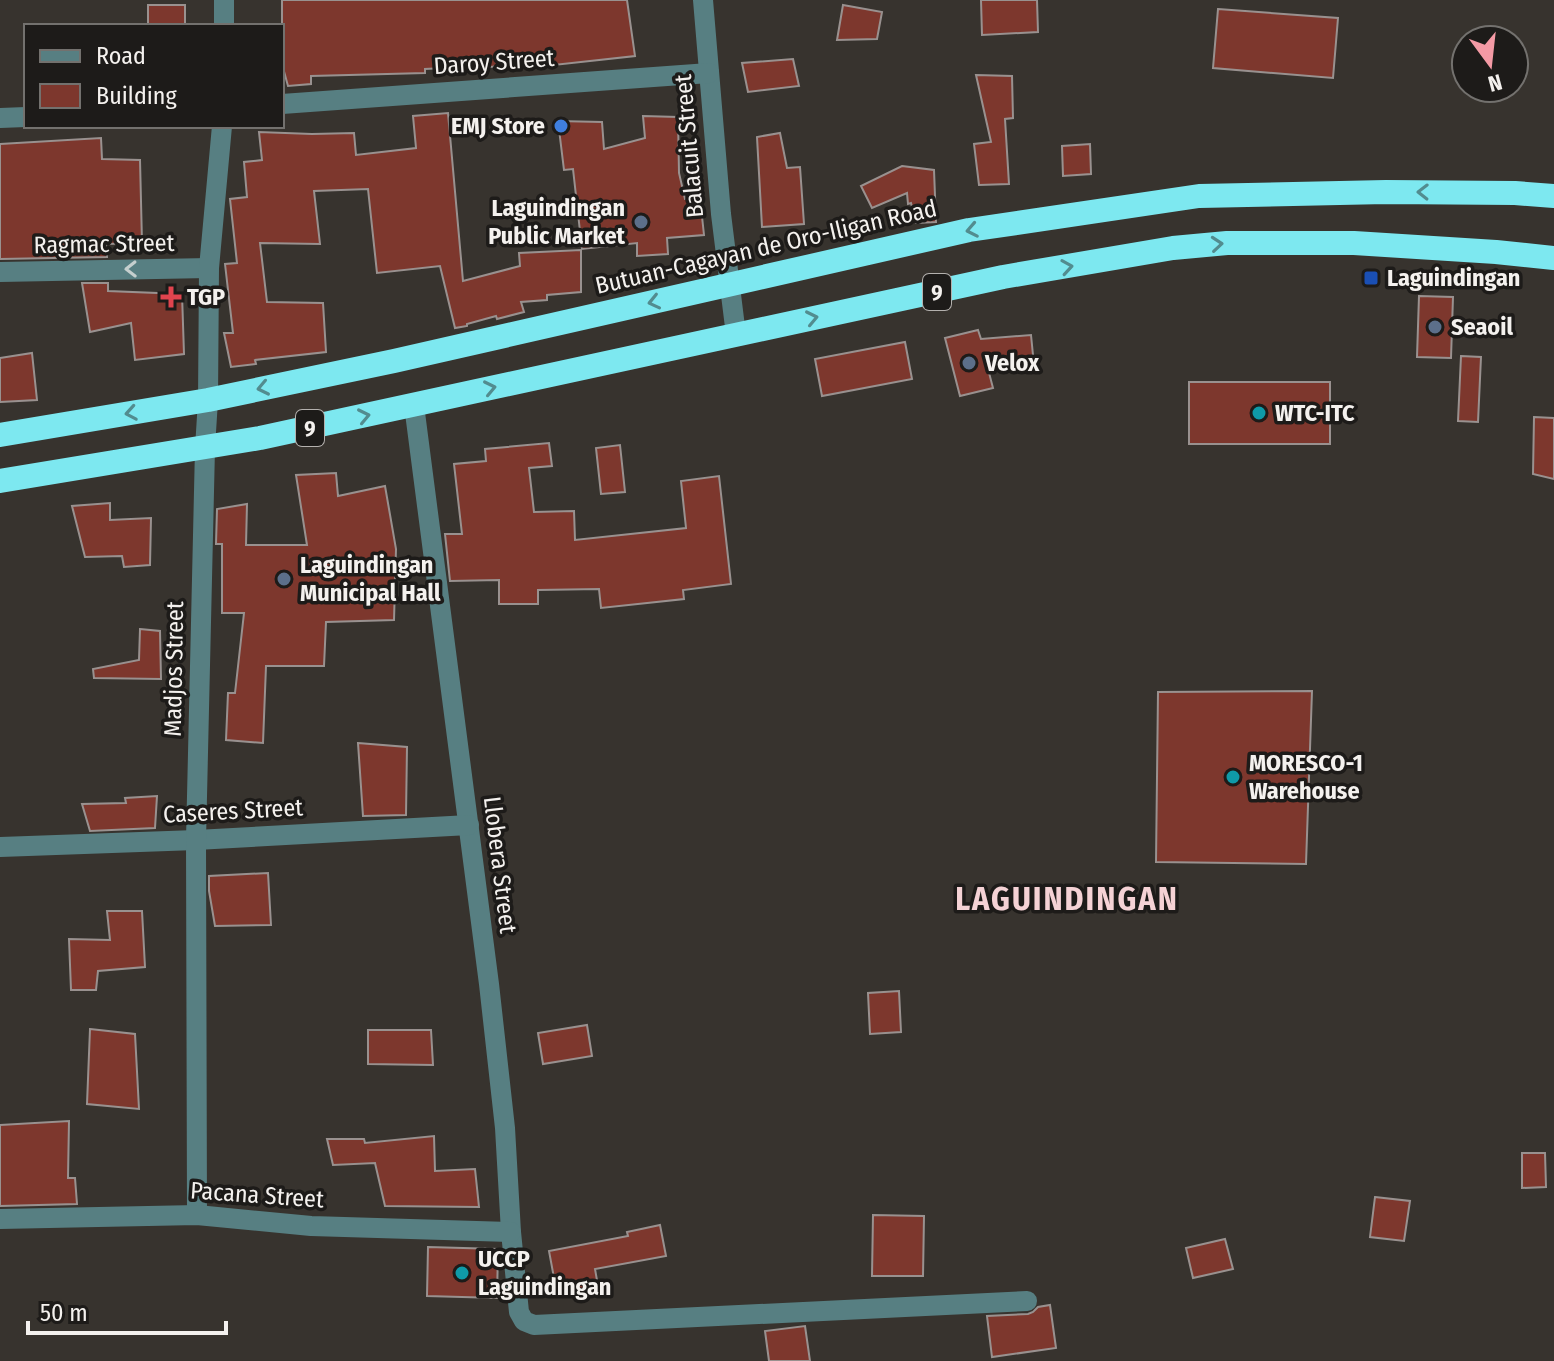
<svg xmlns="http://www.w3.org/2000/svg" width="1554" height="1361" font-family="'Fira Sans Condensed',sans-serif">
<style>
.building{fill:#7d372d;stroke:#99918f;stroke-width:2}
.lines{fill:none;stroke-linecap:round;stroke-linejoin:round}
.minor{stroke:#577f82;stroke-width:20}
.highway{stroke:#7de8f0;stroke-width:24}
.oneway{stroke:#528c8f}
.oneway2{stroke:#c5cfce}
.shop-dot{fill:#3f7fe0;stroke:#1d1b19;stroke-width:3}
.service-dot{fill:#5c6f8a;stroke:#1d1b19;stroke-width:3}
.transit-dot{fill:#1a4fb4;stroke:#1d1b19;stroke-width:3}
.health-dot{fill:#e0444e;stroke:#1d1b19;stroke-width:3}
.culture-dot{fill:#0f9aa8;stroke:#1d1b19;stroke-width:3}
.labels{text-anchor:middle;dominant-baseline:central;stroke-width:7;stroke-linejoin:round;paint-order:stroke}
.shield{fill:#1d1b19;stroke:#b4b1ae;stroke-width:2}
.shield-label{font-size:22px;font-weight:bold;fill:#f4f1ee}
.street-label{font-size:24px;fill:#f4f1ee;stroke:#1d1b19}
.poi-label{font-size:24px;font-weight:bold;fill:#f4f1ee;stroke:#1d1b19;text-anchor:start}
.district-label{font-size:32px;font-weight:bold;letter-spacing:2px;fill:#f5d2d5;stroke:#1d1b19}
</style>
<rect width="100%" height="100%" fill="#37332e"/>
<!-- building -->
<g class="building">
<path d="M 282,0 L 627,0 L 635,56 L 554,65 L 553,60 L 464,70 L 464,67 L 425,69 L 425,73 L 311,76 L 311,84 L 288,86 L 282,64 Z"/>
<path d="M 981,0 L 1037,0 L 1038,32 L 982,35 Z"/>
<rect x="148" y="5" width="37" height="21"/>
<path d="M 843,5 L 882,12 L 877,39 L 837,40 Z"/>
<path d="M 1218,9 L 1338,18 L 1333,78 L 1213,68 Z"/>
<path d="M 793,59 L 799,86 L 748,92 L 742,63 Z"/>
<path d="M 976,75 L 1012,76 L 1013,118 L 1005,119 L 1009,184 L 979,185 L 974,144 L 991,142 Z"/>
<path d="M 448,113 L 463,281 L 520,266 L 519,253 L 581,250 L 581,292 L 547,295 L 547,300 L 521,302 L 524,312 L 497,319 L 496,316 L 467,324 L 467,326 L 455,328 L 440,266 L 377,273 L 368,189 L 314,191 L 320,244 L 260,243 L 267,302 L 323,303 L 326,352 L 255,360 L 256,364 L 231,367 L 224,333 L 233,333 L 225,264 L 237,263 L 230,199 L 247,197 L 244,162 L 262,160 L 259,132 L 312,134 L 354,133 L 356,155 L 416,148 L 413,116 Z"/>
<path d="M 643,116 L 678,117 L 679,173 L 685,199 L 700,198 L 704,235 L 667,238 L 668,254 L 637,256 L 637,243 L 582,249 L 573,169 L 564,170 L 558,121 L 602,122 L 604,149 L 645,138 Z"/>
<path d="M 780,133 L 787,168 L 800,167 L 804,224 L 762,227 L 757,137 Z"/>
<path d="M 101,138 L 102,159 L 140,160 L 142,243 L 106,244 L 107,257 L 0,259 L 0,144 Z"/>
<path d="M 1090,144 L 1091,174 L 1063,176 L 1062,146 Z"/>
<path d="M 902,166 L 934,170 L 936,222 L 916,223 L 911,203 L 908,204 L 907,193 L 872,208 L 861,186 Z"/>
<path d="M 82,283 L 108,283 L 108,291 L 182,294 L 184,354 L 135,360 L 131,323 L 90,332 Z"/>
<path d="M 1419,296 L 1453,297 L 1451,358 L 1417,357 Z"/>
<path d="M 978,330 L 981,339 L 1031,335 L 1034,365 L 988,369 L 993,388 L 960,396 L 945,338 Z"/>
<path d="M 905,342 L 912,379 L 822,396 L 815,359 Z"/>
<path d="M 32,353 L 37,400 L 0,402 L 0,358 Z"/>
<path d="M 1461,356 L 1481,357 L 1478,422 L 1458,421 Z"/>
<rect x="1189" y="382" width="141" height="62"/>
<path d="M 1534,417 L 1554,418 L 1554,479 L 1533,474 Z"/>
<path d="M 549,443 L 552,466 L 529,468 L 534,512 L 574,511 L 575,540 L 686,528 L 681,481 L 719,476 L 731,584 L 683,590 L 684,599 L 601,608 L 599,589 L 538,590 L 538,604 L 499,604 L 499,580 L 450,581 L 445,534 L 462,534 L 454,464 L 486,461 L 485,449 Z"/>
<path d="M 620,445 L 625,492 L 601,494 L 596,448 Z"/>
<path d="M 336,473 L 338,496 L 385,486 L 396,549 L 394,620 L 326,622 L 324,666 L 266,666 L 263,743 L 226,740 L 228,693 L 235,693 L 244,613 L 222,613 L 222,544 L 216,544 L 217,509 L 247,504 L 246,545 L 307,545 L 296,475 Z"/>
<path d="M 110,503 L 110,520 L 151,518 L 150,565 L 124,567 L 122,556 L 85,557 L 72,506 Z"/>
<path d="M 140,629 L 160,631 L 161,679 L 94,678 L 93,669 L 139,660 Z"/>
<path d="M 1312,691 L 1306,864 L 1156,862 L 1158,692 Z"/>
<path d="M 358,743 L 407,747 L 406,815 L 363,816 Z"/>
<path d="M 157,796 L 155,828 L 90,831 L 82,804 L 126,803 L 125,798 Z"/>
<path d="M 268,873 L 271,925 L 215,926 L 209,891 L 209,876 Z"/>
<path d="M 107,911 L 142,911 L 145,967 L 98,971 L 96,990 L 71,990 L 69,939 L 110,940 Z"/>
<path d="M 899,991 L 901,1032 L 870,1034 L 868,993 Z"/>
<path d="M 587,1025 L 592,1056 L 543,1064 L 538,1033 Z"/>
<path d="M 90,1029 L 135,1034 L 139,1109 L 87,1104 Z"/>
<path d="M 368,1030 L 431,1030 L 433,1065 L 368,1064 Z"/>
<path d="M 69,1121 L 68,1178 L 75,1178 L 77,1204 L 0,1206 L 0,1125 Z"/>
<path d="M 434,1136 L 435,1171 L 475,1169 L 479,1207 L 385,1206 L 375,1163 L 333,1165 L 327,1139 L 364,1139 L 365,1143 Z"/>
<path d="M 1522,1153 L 1545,1153 L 1546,1187 L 1522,1188 Z"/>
<path d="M 1375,1197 L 1410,1201 L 1404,1241 L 1370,1237 Z"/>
<path d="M 873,1215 L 924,1216 L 923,1276 L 872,1276 Z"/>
<path d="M 660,1225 L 666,1256 L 595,1269 L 598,1286 L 557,1294 L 549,1251 L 628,1236 L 627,1232 Z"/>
<path d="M 1225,1239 L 1233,1269 L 1193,1278 L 1186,1248 Z"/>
<path d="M 428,1247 L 498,1249 L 497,1298 L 427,1296 Z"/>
<path d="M 1050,1305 L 1056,1348 L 992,1357 L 987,1316 L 1028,1314 L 1033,1312 L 1038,1307 Z"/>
<path d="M 805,1326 L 810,1361 L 769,1361 L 765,1331 Z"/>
</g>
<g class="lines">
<!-- minor -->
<g class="minor">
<path d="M 224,0 L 224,26"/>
<path d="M 703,0 L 721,214 L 736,335"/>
<path d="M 282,104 L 709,73"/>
<path d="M 0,118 L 26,117"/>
<path d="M 0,272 L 209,268"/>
<path d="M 414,405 L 489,984 L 505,1128 L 511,1232 L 519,1312 L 524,1321 L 534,1325 L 1027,1301"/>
<path d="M 0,847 L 196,840 L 469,825"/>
<path d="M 197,1215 L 196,840 L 205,448 L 208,400 L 209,268 L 222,126"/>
<path d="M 0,1219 L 197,1215 L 311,1226 L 511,1232"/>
</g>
<!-- highway -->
<g class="highway">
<path d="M 0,435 L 208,400 L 394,361 L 969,230 L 1199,196 L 1386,192 L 1515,193 L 1554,196"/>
<path d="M 0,481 L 260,438 L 1003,277 L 1173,248 L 1227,243 L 1354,243 L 1496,252 L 1554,258"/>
</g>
</g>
<!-- one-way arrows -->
<defs><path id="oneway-chevron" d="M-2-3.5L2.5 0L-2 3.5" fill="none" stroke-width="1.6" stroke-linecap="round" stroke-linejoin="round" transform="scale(2)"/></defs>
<g class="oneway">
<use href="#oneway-chevron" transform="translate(1423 192) rotate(-179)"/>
<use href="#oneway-chevron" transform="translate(972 230) rotate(169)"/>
<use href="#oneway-chevron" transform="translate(1217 244) rotate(-5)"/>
<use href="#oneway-chevron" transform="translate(1067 267) rotate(-9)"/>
<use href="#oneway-chevron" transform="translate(654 302) rotate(167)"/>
<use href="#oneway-chevron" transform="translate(812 318) rotate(-12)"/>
<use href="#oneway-chevron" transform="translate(263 388) rotate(168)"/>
<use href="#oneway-chevron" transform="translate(490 388) rotate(-12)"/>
<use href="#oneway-chevron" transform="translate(131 413) rotate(170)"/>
<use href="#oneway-chevron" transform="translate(364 416) rotate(-12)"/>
</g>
<use class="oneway2" href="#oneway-chevron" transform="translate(131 269) rotate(179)"/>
<!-- markers -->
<circle class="shop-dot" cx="561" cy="126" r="8"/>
<g class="service-dot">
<circle cx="641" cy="222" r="8"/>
<circle cx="1435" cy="327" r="8"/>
<circle cx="969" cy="363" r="8"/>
<circle cx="284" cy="579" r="8"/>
</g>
<rect class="transit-dot" x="1363" y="270" width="16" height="16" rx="4"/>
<path class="health-dot" d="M167 285h8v8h8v8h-8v8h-8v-8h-8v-8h8z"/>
<g class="culture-dot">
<circle cx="1259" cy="413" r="8"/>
<circle cx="1233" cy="777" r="8"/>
<circle cx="462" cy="1273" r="8"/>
</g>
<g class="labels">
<!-- shield labels -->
<g class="shield">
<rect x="923" y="274" width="28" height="36" rx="6"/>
<rect x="296" y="410" width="28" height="36" rx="6"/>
</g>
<g class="shield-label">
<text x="937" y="292">9</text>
<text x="310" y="428">9</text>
</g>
<!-- street labels -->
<g class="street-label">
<text transform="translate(494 62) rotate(-4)">Daroy Street</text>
<text transform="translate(689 146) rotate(-95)">Balacuit Street</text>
<text transform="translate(104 244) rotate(-1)">Ragmac Street</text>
<text transform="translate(766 247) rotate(-13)">Butuan-Cagayan de Oro-Iligan Road</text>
<text transform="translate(174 669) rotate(-89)">Madjos Street</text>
<text transform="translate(233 811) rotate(-3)">Caseres Street</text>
<text transform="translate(500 865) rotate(83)">Llobera Street</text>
<text transform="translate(257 1195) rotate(4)">Pacana Street</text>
</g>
<!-- poi labels -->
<g class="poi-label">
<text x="545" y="126" text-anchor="end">EMJ Store</text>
<text x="625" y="208" text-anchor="end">Laguindingan<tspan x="625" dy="28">Public Market</tspan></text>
<text x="1387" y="278">Laguindingan</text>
<text x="187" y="297">TGP</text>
<text x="1451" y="327">Seaoil</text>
<text x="985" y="363">Velox</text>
<text x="1275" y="413">WTC-ITC</text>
<text x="300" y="565">Laguindingan<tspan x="300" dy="28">Municipal Hall</tspan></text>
<text x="1249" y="763">MORESCO-1<tspan x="1249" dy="28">Warehouse</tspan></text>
<text x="478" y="1259">UCCP<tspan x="478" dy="28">Laguindingan</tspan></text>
</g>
<!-- district labels -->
<g class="district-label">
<text x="1067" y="899">LAGUINDINGAN</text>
</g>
</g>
<!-- legend -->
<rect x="24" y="24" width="260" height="104" fill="#1d1b19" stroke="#73716e" stroke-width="2"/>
<rect x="40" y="50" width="40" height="12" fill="#577f82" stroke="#73716e" stroke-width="2"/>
<text x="96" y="64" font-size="24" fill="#f4f1ee">Road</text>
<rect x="40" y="84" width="40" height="24" fill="#7d372d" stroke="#73716e" stroke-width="2"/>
<text x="96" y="104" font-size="24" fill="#f4f1ee">Building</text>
<!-- north arrow -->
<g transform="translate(1490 64) rotate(165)"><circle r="38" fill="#1d1b19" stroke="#73716e" stroke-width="2"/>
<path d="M0-6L14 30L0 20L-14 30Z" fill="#f49aa5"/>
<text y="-12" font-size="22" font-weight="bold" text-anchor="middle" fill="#f4f1ee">N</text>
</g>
<!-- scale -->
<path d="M28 1321v12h198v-12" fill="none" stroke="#f4f1ee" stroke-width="4"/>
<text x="40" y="1321" font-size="24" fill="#f4f1ee" stroke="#1d1b19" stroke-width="6" paint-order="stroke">50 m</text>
</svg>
